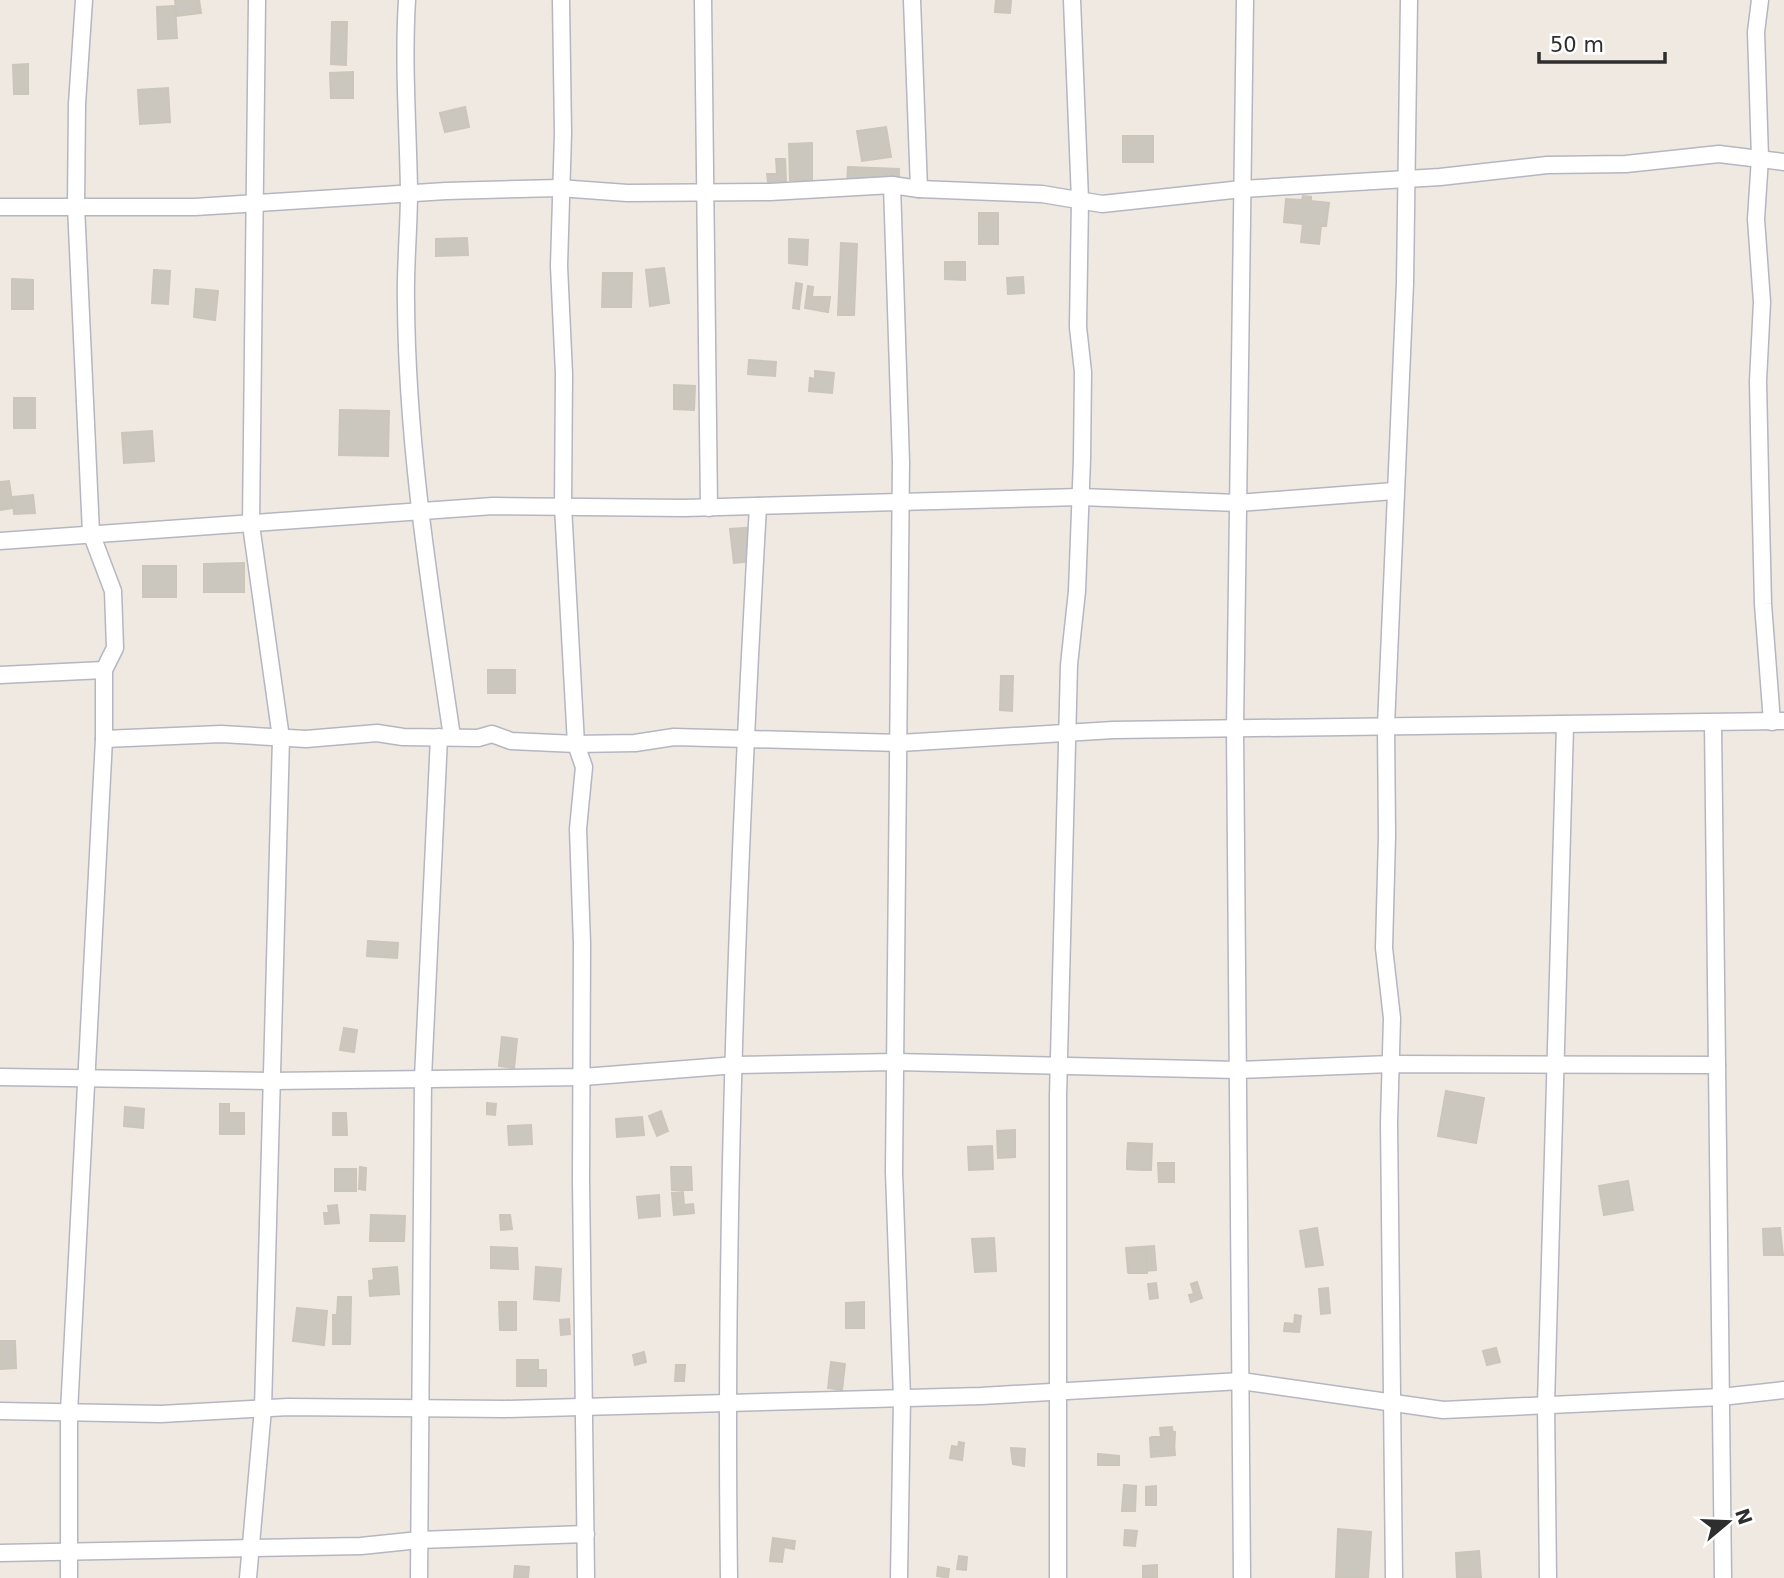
<svg xmlns="http://www.w3.org/2000/svg" width="1784" height="1578" font-family="'DejaVu Sans',sans-serif">
<style>
.building{fill:#cbc7bf;stroke:#cbc5ba;stroke-width:2}
.lines{fill:none;stroke-linecap:round;stroke-linejoin:round}
.minor-casing{stroke:#b4b7c1;stroke-width:19}
.minor{stroke:#fff;stroke-width:16}
</style>
<rect width="100%" height="100%" fill="#efe9e1"/>
<!-- building -->
<g class="building">
<path d="M 175,0 L 199,0 L 201,13 L 177,16 Z"/>
<path d="M 996,0 L 1011,0 L 1010,13 L 995,12 Z"/>
<path d="M 175,6 L 177,38 L 158,39 L 157,7 Z"/>
<path d="M 332,22 L 347,22 L 346,65 L 331,64 Z"/>
<path d="M 28,64 L 28,94 L 14,94 L 13,65 Z"/>
<path d="M 353,72 L 353,98 L 331,98 L 330,73 Z"/>
<path d="M 168,88 L 170,122 L 140,124 L 138,90 Z"/>
<path d="M 465,107 L 469,127 L 445,132 L 440,113 Z"/>
<path d="M 886,127 L 891,157 L 862,161 L 857,131 Z"/>
<rect x="1123" y="136" width="30" height="26"/>
<path d="M 812,143 L 812,180 L 790,180 L 789,144 Z"/>
<path d="M 776,159 L 785,159 L 786,181 L 768,182 L 767,174 L 777,174 Z"/>
<path d="M 848,167 L 899,169 L 899,187 L 847,185 Z"/>
<path d="M 1303,196 L 1311,197 L 1311,201 L 1329,203 L 1326,226 L 1321,226 L 1319,244 L 1301,242 L 1303,224 L 1284,222 L 1286,199 L 1302,200 Z"/>
<rect x="979" y="213" width="19" height="31"/>
<path d="M 467,238 L 468,255 L 436,256 L 436,239 Z"/>
<path d="M 789,239 L 808,240 L 807,265 L 789,263 Z"/>
<path d="M 841,243 L 857,244 L 854,315 L 838,315 Z"/>
<path d="M 945,262 L 965,262 L 965,280 L 945,279 Z"/>
<path d="M 664,268 L 669,303 L 650,306 L 646,270 Z"/>
<path d="M 154,270 L 170,271 L 168,304 L 152,303 Z"/>
<path d="M 603,273 L 632,273 L 631,307 L 602,307 Z"/>
<path d="M 1023,277 L 1024,293 L 1008,294 L 1007,278 Z"/>
<path d="M 12,279 L 33,280 L 33,309 L 12,309 Z"/>
<path d="M 796,283 L 802,284 L 799,309 L 793,308 Z"/>
<path d="M 808,286 L 813,287 L 812,297 L 830,297 L 828,312 L 805,308 Z"/>
<path d="M 196,289 L 218,291 L 215,320 L 194,317 Z"/>
<path d="M 749,360 L 776,362 L 775,376 L 748,374 Z"/>
<path d="M 815,371 L 834,373 L 832,393 L 809,391 L 810,378 L 815,379 Z"/>
<path d="M 674,385 L 695,386 L 694,410 L 674,409 Z"/>
<rect x="14" y="398" width="21" height="30"/>
<path d="M 340,410 L 389,411 L 388,456 L 339,455 Z"/>
<path d="M 152,431 L 154,461 L 124,463 L 122,433 Z"/>
<path d="M 9,481 L 13,508 L 0,510 L 0,482 Z"/>
<path d="M 33,495 L 35,513 L 14,514 L 13,497 Z"/>
<path d="M 759,527 L 762,560 L 734,563 L 730,529 Z"/>
<path d="M 244,563 L 244,592 L 204,592 L 204,564 Z"/>
<rect x="143" y="566" width="33" height="31"/>
<rect x="488" y="670" width="27" height="23"/>
<path d="M 1001,676 L 1013,676 L 1012,711 L 1000,710 Z"/>
<path d="M 368,941 L 398,943 L 397,958 L 367,956 Z"/>
<path d="M 344,1028 L 357,1030 L 354,1052 L 340,1050 Z"/>
<path d="M 502,1037 L 517,1039 L 514,1068 L 499,1066 Z"/>
<path d="M 1446,1091 L 1484,1098 L 1476,1143 L 1438,1136 Z"/>
<path d="M 487,1103 L 496,1104 L 495,1115 L 487,1114 Z"/>
<path d="M 220,1104 L 229,1104 L 229,1113 L 244,1113 L 244,1134 L 220,1134 Z"/>
<path d="M 125,1107 L 144,1109 L 143,1128 L 124,1126 Z"/>
<path d="M 661,1111 L 668,1131 L 657,1136 L 649,1116 Z"/>
<path d="M 333,1113 L 346,1113 L 347,1135 L 333,1135 Z"/>
<path d="M 642,1117 L 644,1135 L 617,1137 L 616,1119 Z"/>
<path d="M 531,1125 L 532,1144 L 509,1145 L 508,1126 Z"/>
<path d="M 1015,1130 L 1015,1157 L 998,1158 L 997,1131 Z"/>
<path d="M 1128,1143 L 1152,1144 L 1151,1170 L 1127,1169 Z"/>
<path d="M 1128,1144 L 1151,1145 L 1150,1170 L 1127,1169 Z"/>
<path d="M 992,1146 L 993,1169 L 969,1170 L 968,1147 Z"/>
<path d="M 1158,1163 L 1174,1163 L 1174,1182 L 1159,1182 Z"/>
<path d="M 360,1167 L 366,1168 L 365,1190 L 359,1189 Z"/>
<path d="M 671,1167 L 691,1167 L 692,1190 L 672,1190 Z"/>
<rect x="335" y="1169" width="21" height="22"/>
<path d="M 1628,1181 L 1633,1210 L 1604,1215 L 1599,1186 Z"/>
<path d="M 683,1192 L 684,1205 L 693,1204 L 694,1213 L 674,1215 L 672,1193 Z"/>
<path d="M 659,1195 L 660,1216 L 639,1218 L 637,1197 Z"/>
<path d="M 337,1205 L 339,1223 L 325,1224 L 324,1213 L 329,1213 L 328,1206 Z"/>
<path d="M 371,1215 L 405,1216 L 404,1241 L 370,1241 Z"/>
<path d="M 500,1215 L 510,1215 L 512,1229 L 501,1230 Z"/>
<path d="M 1317,1228 L 1323,1265 L 1306,1267 L 1300,1231 Z"/>
<path d="M 1780,1228 L 1783,1255 L 1764,1255 L 1763,1229 Z"/>
<path d="M 994,1238 L 996,1271 L 975,1272 L 972,1239 Z"/>
<path d="M 1154,1246 L 1156,1270 L 1128,1272 L 1126,1248 Z"/>
<path d="M 491,1247 L 517,1248 L 518,1269 L 491,1268 Z"/>
<path d="M 1146,1249 L 1147,1273 L 1129,1273 L 1127,1250 Z"/>
<path d="M 397,1267 L 399,1294 L 370,1296 L 369,1281 L 374,1280 L 373,1269 Z"/>
<path d="M 536,1267 L 561,1269 L 559,1301 L 534,1299 Z"/>
<path d="M 1197,1282 L 1202,1298 L 1191,1302 L 1189,1295 L 1194,1294 L 1191,1284 Z"/>
<path d="M 1156,1283 L 1158,1298 L 1150,1299 L 1148,1284 Z"/>
<path d="M 1328,1288 L 1330,1313 L 1321,1314 L 1319,1289 Z"/>
<path d="M 338,1297 L 351,1297 L 350,1344 L 333,1344 L 333,1315 L 337,1315 Z"/>
<path d="M 499,1302 L 516,1302 L 516,1330 L 500,1330 Z"/>
<path d="M 864,1302 L 864,1328 L 846,1328 L 846,1303 Z"/>
<path d="M 297,1308 L 327,1311 L 324,1345 L 293,1341 Z"/>
<path d="M 1295,1315 L 1301,1316 L 1299,1332 L 1284,1331 L 1285,1323 L 1294,1324 Z"/>
<path d="M 569,1319 L 570,1334 L 561,1335 L 560,1320 Z"/>
<path d="M 0,1341 L 15,1341 L 16,1368 L 0,1369 Z"/>
<path d="M 1496,1348 L 1500,1362 L 1487,1365 L 1483,1351 Z"/>
<path d="M 644,1352 L 646,1362 L 635,1365 L 633,1355 Z"/>
<path d="M 517,1360 L 538,1360 L 538,1370 L 546,1370 L 546,1386 L 517,1386 Z"/>
<path d="M 831,1362 L 845,1364 L 842,1390 L 828,1388 Z"/>
<path d="M 676,1365 L 685,1365 L 684,1381 L 675,1381 Z"/>
<path d="M 1172,1427 L 1175,1455 L 1151,1457 L 1150,1438 L 1161,1437 L 1160,1428 Z"/>
<path d="M 1163,1431 L 1175,1432 L 1174,1453 L 1151,1451 L 1152,1437 L 1163,1437 Z"/>
<path d="M 959,1442 L 964,1443 L 962,1460 L 950,1458 L 952,1446 L 958,1447 Z"/>
<path d="M 1011,1448 L 1025,1449 L 1024,1466 L 1013,1464 Z"/>
<path d="M 1098,1454 L 1119,1456 L 1119,1465 L 1098,1465 Z"/>
<path d="M 1124,1485 L 1136,1486 L 1135,1511 L 1122,1511 Z"/>
<path d="M 1156,1486 L 1156,1505 L 1146,1505 L 1146,1487 Z"/>
<path d="M 1338,1529 L 1371,1532 L 1368,1578 L 1336,1578 Z"/>
<path d="M 1125,1530 L 1137,1531 L 1135,1546 L 1124,1545 Z"/>
<path d="M 773,1538 L 795,1541 L 794,1549 L 784,1547 L 782,1562 L 770,1561 Z"/>
<path d="M 1479,1551 L 1481,1578 L 1457,1578 L 1456,1553 Z"/>
<path d="M 959,1556 L 967,1557 L 966,1570 L 957,1569 Z"/>
<path d="M 1157,1565 L 1157,1578 L 1143,1578 L 1143,1566 Z"/>
<path d="M 515,1566 L 529,1567 L 528,1578 L 514,1578 Z"/>
<path d="M 938,1567 L 949,1569 L 948,1578 L 937,1576 Z"/>
</g>
<g class="lines">
<!-- minor casing -->
<g class="minor-casing">
<g id="minor">
<path d="M 84,0 L 77,104 L 76,206 L 91,533 L 113,591 L 115,648 L 104,670 L 104,739 L 221,734 L 306,739 L 377,733 L 403,737 L 478,738 L 492,734 L 511,741 L 576,744 L 635,743 L 674,737 L 900,743 L 1113,730 L 1784,721"/>
<path d="M 407,0 C 403,64 408,127 409,191 C 409,229 405,266 406,303 C 407,449 431,593 452,737"/>
<path d="M 561,0 L 563,133 L 559,266 L 564,374 L 563,506 L 576,744 L 584,767 L 578,829 L 582,944 L 581,1180 L 586,1578"/>
<path d="M 703,0 L 709,508"/>
<path d="M 1760,0 L 1756,32 L 1760,158 L 1756,219 L 1762,302 L 1758,381 L 1760,476 L 1763,604 L 1772,722"/>
<path d="M 919,189 L 1042,194 L 1102,204 L 1242,189 L 1440,177 L 1547,165 L 1626,164 L 1719,154 L 1784,162"/>
<path d="M 0,207 L 195,207 L 446,191 L 559,188 L 627,193 L 770,192 L 892,185"/>
<path d="M 0,541 L 493,506 L 684,508 L 1080,497 L 1238,503 L 1394,491"/>
<path d="M 0,675 L 104,670"/>
<path d="M 1713,723 L 1723,1578"/>
<path d="M 0,1077 L 271,1081 L 583,1077 L 736,1065 L 895,1062 L 1238,1070 L 1391,1064 L 1717,1065"/>
<path d="M 0,1411 L 161,1414 L 288,1407 L 505,1409 L 981,1396 L 1241,1381 L 1443,1410 L 1721,1397 L 1784,1390"/>
<path d="M 0,1553 L 361,1546 L 419,1540 L 586,1534"/>
<path d="M 69,1578 L 69,1412 L 104,739"/>
<path d="M 248,1578 L 263,1409 L 281,738 L 251,525 L 257,0"/>
<path d="M 419,1578 L 423,1078 L 439,737"/>
<path d="M 729,1578 C 724,1221 738,862 758,506"/>
<path d="M 899,1578 L 902,1398 L 894,1172 L 901,462 L 892,185 L 919,189 L 912,0"/>
<path d="M 1058,1578 L 1058,1096 L 1069,665 L 1077,591 L 1082,459 L 1083,372 L 1078,327 L 1080,200 L 1072,0"/>
<path d="M 1242,1578 L 1235,728 L 1245,0"/>
<path d="M 1394,1578 L 1389,1122 L 1392,1018 L 1384,948 L 1387,836 L 1386,726 L 1405,283 L 1409,0"/>
<path d="M 1548,1578 L 1546,1404 L 1565,726"/>
</g>
</g>
<!-- minor -->
<use href="#minor" class="minor"/>
</g>
<!-- north arrow -->
<g transform="translate(1728 1522) rotate(71)" stroke="#ffffff" stroke-width="5" paint-order="stroke">
<path d="M0-5L12 26L0 18L-12 26Z" fill="#2e2e2e"/>
<text y="-10" font-size="19" font-weight="bold" text-anchor="middle" fill="#2e2e2e">N</text>
</g>
<!-- scale -->
<path d="M1539 52v10h126v-10" fill="none" stroke="#2e2e2e" stroke-width="3.5"/>
<text x="1550" y="52" font-size="21" fill="#2e2e2e" stroke="#ffffff" stroke-width="5" paint-order="stroke">50 m</text>
</svg>
